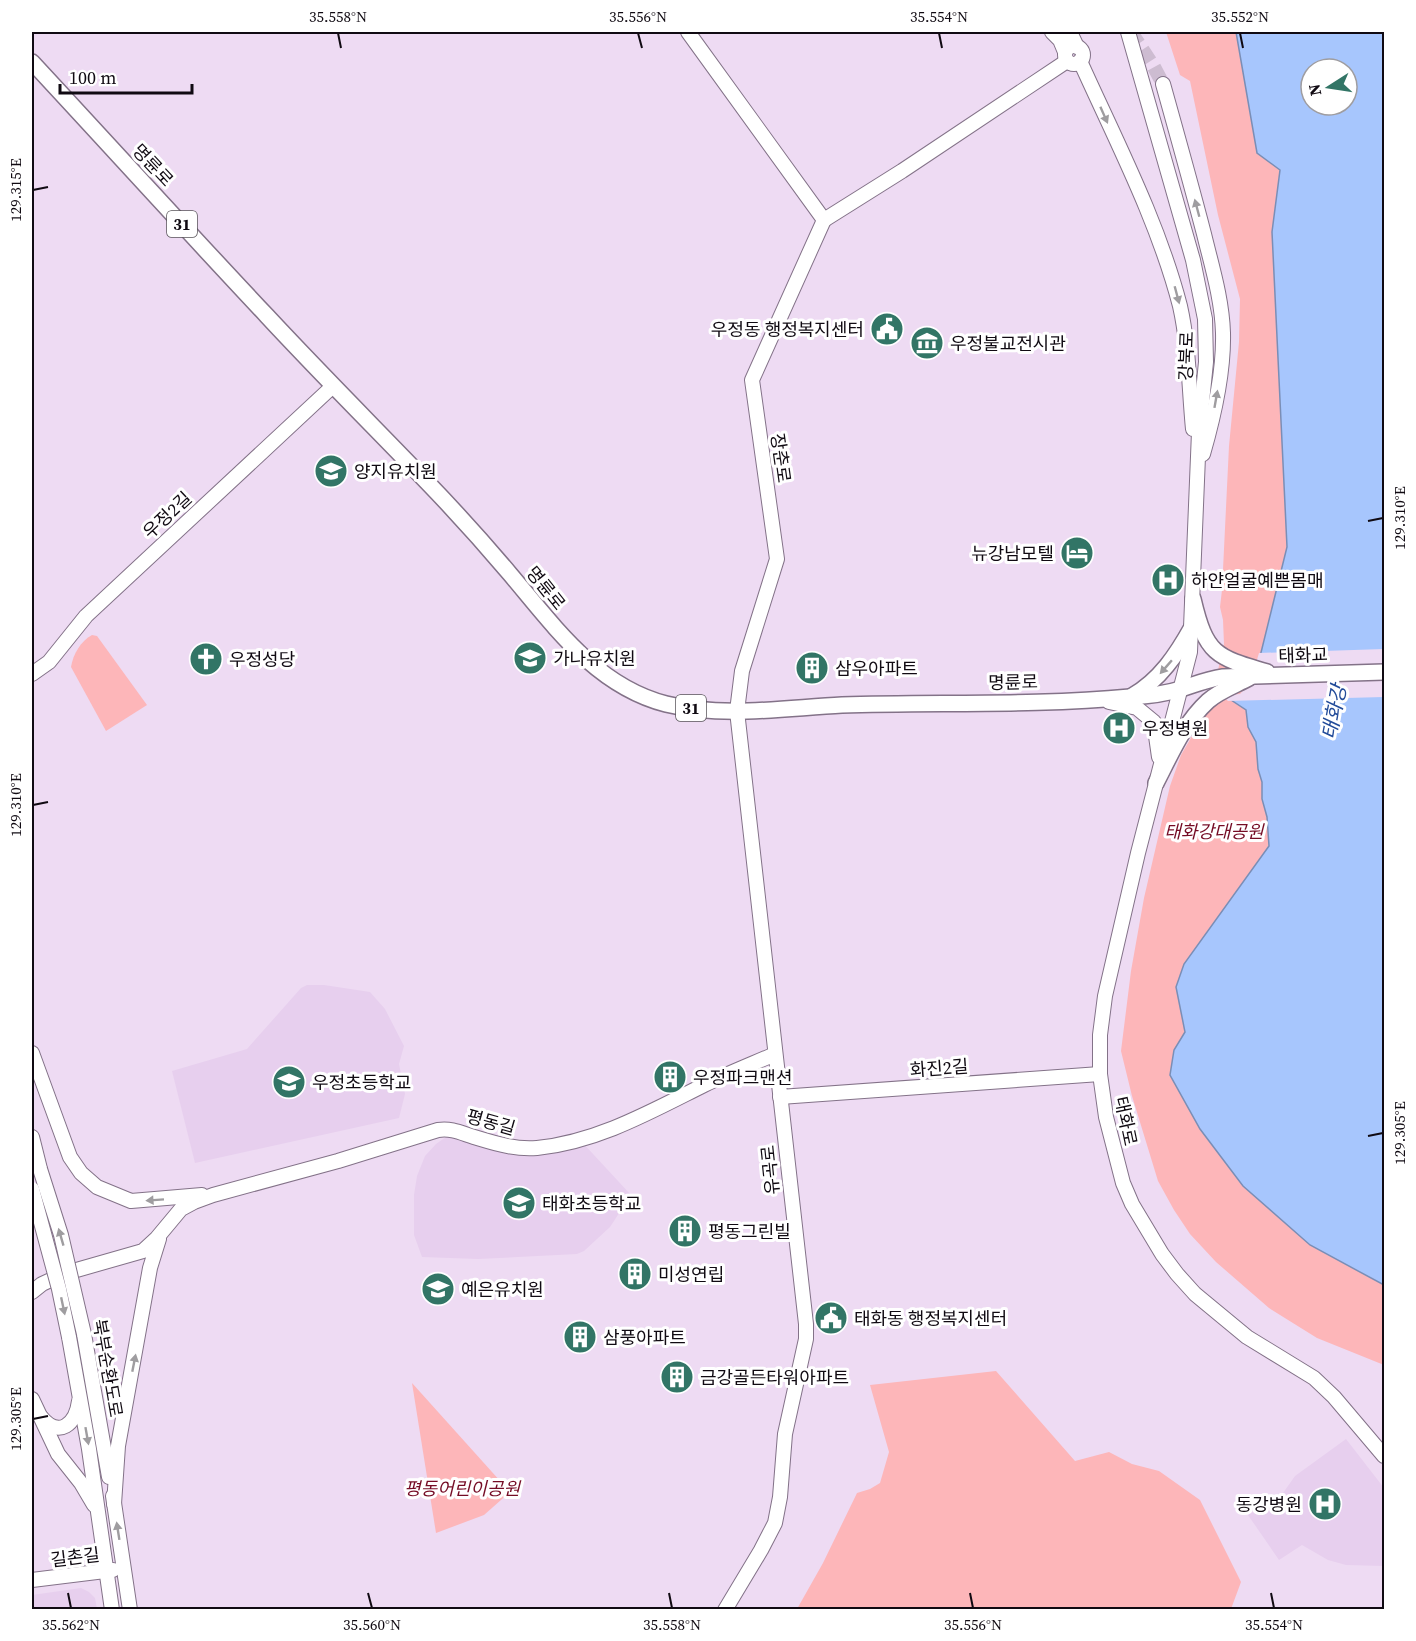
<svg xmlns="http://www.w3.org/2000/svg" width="1416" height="1641" font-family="'Source Serif 4','Noto Sans KR',serif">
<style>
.built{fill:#e7cfee}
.green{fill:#fdb6b9}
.water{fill:#a7c6fd;stroke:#7a8eb6;stroke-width:1.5;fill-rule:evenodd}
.pier{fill:#eedbf3}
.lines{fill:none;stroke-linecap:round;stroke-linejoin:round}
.secondary-tunnel{stroke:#cdbcd1;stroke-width:14;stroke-dasharray:14 7;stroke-linecap:butt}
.secondary-casing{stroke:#837288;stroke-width:16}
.primary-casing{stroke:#837288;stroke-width:18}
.secondary{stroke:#fff;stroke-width:14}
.primary{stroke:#fff;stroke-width:15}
.secondary-bridge-casing{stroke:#837288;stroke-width:16;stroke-linecap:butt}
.secondary-bridge{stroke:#fff;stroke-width:14}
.oneway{fill:#9f9da0}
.ticks{fill:none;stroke:#100a12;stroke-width:2}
.labels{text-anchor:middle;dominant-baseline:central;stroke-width:6;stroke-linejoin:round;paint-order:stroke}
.shield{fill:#fff;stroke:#585459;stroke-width:1.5}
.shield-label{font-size:16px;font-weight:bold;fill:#100a12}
.street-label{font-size:18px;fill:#100a12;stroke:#fff}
.poi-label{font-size:18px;fill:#100a12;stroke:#fff;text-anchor:start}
.park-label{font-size:18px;font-style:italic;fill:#750c25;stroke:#fff}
.water-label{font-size:20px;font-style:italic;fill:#234c9a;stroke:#fff}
.neatline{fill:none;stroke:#100a12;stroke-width:2}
.ticks-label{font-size:15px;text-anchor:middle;fill:#100a12}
</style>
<rect width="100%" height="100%" fill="#eedbf3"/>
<!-- built -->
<g class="built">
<path d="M 307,985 L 324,985 L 370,992 L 385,1009 L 404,1046 L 399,1064 L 405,1094 L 399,1118 L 195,1163 L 172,1071 L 247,1049 L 301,988 Z"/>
<path d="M 462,1133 L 494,1143 L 581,1141 L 631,1195 L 610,1227 L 584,1251 L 577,1254 L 478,1259 L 422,1257 L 414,1235 L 414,1195 L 417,1176 L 425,1156 L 436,1144 L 446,1137 Z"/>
<path d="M 1346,1439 L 1384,1488 L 1384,1566 L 1346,1565 L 1328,1560 L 1302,1545 L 1279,1560 L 1248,1515 L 1283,1493 L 1295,1476 Z"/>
<path d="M 81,1588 L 89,1592 L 95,1598 L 97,1609 L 32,1609 L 32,1595 Z"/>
</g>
<!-- green -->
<g class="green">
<path d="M 1166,32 L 1236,32 L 1257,152 L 1280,170 L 1272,232 L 1287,547 L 1265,641 L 1246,710 L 1248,727 L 1256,742 L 1258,769 L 1262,782 L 1262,799 L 1267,817 L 1269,846 L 1184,964 L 1176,987 L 1185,1032 L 1174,1050 L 1170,1075 L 1181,1095 L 1310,1245 L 1384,1285 L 1384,1365 L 1317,1338 L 1269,1308 L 1216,1262 L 1190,1234 L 1174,1210 L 1158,1181 L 1132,1096 L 1121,1051 L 1131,971 L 1144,898 L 1170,786 L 1181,755 L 1210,705 L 1224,644 L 1223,620 L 1220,607 L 1222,590 L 1229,446 L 1239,342 L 1240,299 L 1218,215 L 1190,81 L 1180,75 Z"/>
<path d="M 92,635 L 97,636 L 147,705 L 106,731 L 71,667 C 73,654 81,641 92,635 Z"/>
<path d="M 996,1371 L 1075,1461 L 1109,1452 L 1132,1464 L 1159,1471 L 1200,1500 L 1241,1582 L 1231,1609 L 797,1609 L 823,1563 L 857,1493 L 870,1489 L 880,1483 L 889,1452 L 870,1385 Z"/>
<path d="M 412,1383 L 510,1492 L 484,1515 L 436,1533 Z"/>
</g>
<!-- water -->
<path class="water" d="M 1236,32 L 1384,32 L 1384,1285 L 1310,1245 L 1243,1186 L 1200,1129 L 1170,1075 L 1174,1050 L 1185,1032 L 1176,987 L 1184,964 L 1269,846 L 1267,817 L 1262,799 L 1262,782 L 1258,769 L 1256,742 L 1248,727 L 1246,710 L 1228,698 L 1241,696 L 1253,685 L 1287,547 L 1272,232 L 1280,170 L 1257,153 ZM 1311,69 L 1347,69 L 1347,105 L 1311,105 Z"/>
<!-- pier -->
<path class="pier" d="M 1384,649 L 1384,697 L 1228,701 L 1225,698 L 1227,695 L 1240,694 L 1250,683 L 1259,653 Z"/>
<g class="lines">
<!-- secondary-tunnel -->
<path class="secondary-tunnel" d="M 1131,32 L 1154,67 L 1163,84"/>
<!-- secondary casing -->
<g class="secondary-casing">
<g id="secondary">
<path d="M 688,32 L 824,220 L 752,380 L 777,559 L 742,671 L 737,711 L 806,1324 L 806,1339 L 785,1434 L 780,1497 L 775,1523 L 761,1550 L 725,1610"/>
<path d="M 1052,32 L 1060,40 L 1065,52"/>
<path d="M 1070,32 L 1077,47"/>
<path d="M 1128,32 L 1193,260 L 1205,319 L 1206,362 L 1199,432 L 1190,652 L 1138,853 L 1105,996 L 1100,1035 L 1100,1074 L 1106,1117 L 1123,1183 L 1132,1204 L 1162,1254 L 1177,1274 L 1195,1294 L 1247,1337 L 1314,1378 L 1334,1397 L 1384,1456"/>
<circle cx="1074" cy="55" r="9"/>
<path d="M 1080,61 C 1116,141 1158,221 1180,306 C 1189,346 1189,388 1193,429"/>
<path d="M 1163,84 C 1177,134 1191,184 1204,234 C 1212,267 1222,299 1223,333 C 1224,373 1214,416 1203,454"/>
<path d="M 824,220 L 902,171 L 1067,61"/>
<path d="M 32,674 L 49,662 L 86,616 L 333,386"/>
<path d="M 1109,702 L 1137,708 L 1154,722 L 1159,757"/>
<path d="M 32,1053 L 70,1157 L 81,1173 L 97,1187 L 131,1201 L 202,1195"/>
<path d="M 780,1097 L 1100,1074"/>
<path d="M 32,1137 L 40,1169"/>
<path d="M 32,1292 L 42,1284 L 66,1273 L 143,1251 L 156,1239 L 181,1209 L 194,1202 L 213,1195 L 338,1161 L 438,1130 C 452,1128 461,1133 474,1137 C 494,1143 515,1150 537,1148 C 597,1142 650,1112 704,1085 C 727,1074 752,1064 775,1054"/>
<path d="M 84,1334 L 109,1477"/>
<path d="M 69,1337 L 89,1449 L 112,1610"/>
<path d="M 32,1399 L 58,1454 L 81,1483 L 94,1505"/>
<path d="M 41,1417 C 59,1439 76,1424 79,1401"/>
<path d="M 113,1496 L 130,1610"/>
<path d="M 114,1504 L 118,1446 L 150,1268 L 159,1239"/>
<path d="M 32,1580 L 113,1570"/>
</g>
</g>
<!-- primary casing -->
<g class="primary-casing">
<g id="primary">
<path d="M 32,62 C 110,146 188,232 267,316 C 319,372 373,426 426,481 C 455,511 483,542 510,574 C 554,626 596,686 666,704 C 723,718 784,708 842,705 C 938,702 1035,706 1130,697 C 1147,696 1165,694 1181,689 C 1196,684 1208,679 1223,677 L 1384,672"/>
<path d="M 1193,599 C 1206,654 1215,657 1267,672"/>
<path d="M 1132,696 C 1160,680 1177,654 1192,627"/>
<path d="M 1156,783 C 1171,754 1184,723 1208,701 C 1219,691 1236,685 1249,678"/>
</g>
</g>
<!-- secondary -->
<use href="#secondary" class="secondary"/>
<!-- primary -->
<use href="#primary" class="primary"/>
<!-- secondary-bridge casing -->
<g class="secondary-bridge-casing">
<g id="secondary-bridge">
<path d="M 40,1169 L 61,1235 L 84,1334"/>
<path d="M 32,1189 L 59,1289 L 69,1337"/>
</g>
</g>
<!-- secondary-bridge -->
<use href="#secondary-bridge" class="secondary-bridge"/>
</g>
<!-- one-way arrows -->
<defs><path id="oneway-solid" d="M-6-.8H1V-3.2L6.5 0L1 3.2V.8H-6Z" transform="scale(1.5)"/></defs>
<g class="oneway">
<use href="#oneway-solid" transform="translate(1104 115) rotate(66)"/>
<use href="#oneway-solid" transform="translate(1197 208) rotate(-105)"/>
<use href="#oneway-solid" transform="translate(1177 295) rotate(75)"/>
<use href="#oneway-solid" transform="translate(1216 399) rotate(-80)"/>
<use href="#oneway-solid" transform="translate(1166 667) rotate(131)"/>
<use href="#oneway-solid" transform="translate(155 1200) rotate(176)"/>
<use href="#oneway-solid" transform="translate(61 1237) rotate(-106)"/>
<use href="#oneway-solid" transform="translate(63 1306) rotate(78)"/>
<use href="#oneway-solid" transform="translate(134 1363) rotate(-79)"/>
<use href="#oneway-solid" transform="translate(87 1436) rotate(80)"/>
<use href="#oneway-solid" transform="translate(118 1531) rotate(-99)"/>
</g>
<!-- ticks -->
<path class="ticks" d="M 338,33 L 341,48M 638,33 L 642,48M 939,33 L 942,48M 1240,33 L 1243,48M 33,190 L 48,187M 1368,521 L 1383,518M 33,805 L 48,802M 1368,1136 L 1383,1133M 33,1419 L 48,1416M 68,1593 L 71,1608M 368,1593 L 372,1608M 669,1593 L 672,1608M 970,1593 L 973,1608M 1271,1593 L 1274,1608"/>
<!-- icons -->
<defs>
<g id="civic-disc" transform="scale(1.725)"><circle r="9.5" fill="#327566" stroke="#fff"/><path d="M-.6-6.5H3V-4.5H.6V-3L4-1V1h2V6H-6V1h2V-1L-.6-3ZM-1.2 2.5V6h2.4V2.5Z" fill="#fff"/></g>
<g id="museum-disc" transform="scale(1.725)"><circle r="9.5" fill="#327566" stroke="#fff"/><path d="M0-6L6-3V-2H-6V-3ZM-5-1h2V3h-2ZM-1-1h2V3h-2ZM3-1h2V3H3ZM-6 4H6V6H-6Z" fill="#fff"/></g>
<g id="school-disc" transform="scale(1.725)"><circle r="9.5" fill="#327566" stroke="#fff"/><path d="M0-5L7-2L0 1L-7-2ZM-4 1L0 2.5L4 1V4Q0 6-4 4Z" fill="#fff"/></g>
<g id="hotel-disc" transform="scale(1.725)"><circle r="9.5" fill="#327566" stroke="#fff"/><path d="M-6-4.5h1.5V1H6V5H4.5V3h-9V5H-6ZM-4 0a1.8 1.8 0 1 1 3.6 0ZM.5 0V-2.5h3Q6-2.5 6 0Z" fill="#fff"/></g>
<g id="hospital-disc" transform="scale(1.725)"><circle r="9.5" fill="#327566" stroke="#fff"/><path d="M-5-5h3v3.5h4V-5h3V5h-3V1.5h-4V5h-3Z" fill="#fff"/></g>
<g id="church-disc" transform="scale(1.725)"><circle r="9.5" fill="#327566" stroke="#fff"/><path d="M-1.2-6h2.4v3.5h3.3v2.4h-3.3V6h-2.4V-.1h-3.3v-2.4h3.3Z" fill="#fff"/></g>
<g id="building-disc" transform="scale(1.725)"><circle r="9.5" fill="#327566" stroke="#fff"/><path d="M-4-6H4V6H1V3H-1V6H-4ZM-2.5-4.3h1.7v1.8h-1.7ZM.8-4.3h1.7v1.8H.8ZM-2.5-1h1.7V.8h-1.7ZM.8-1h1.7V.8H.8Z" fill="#fff"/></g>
</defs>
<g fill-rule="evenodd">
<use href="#civic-disc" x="887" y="329"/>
<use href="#museum-disc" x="927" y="343"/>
<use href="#school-disc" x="331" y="471"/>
<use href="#hotel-disc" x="1077" y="553"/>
<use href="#hospital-disc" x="1168" y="580"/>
<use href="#school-disc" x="530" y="658"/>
<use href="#church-disc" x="206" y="659"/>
<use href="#building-disc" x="812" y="668"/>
<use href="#hospital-disc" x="1119" y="728"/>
<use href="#building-disc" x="670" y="1077"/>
<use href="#school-disc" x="289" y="1082"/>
<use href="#school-disc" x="519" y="1203"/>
<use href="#building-disc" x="685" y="1231"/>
<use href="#building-disc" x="635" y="1274"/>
<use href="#school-disc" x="438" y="1289"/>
<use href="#civic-disc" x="831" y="1318"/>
<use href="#building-disc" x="580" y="1337"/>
<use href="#building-disc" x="677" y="1377"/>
<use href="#hospital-disc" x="1325" y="1504"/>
</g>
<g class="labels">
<!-- shield labels -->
<g class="shield">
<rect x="167" y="211" width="30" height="26" rx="4.5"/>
<rect x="676" y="695" width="30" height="26" rx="4.5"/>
</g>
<g class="shield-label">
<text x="182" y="224">31</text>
<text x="691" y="708">31</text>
</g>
<!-- street labels -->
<g class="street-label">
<text transform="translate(153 165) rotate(47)">명륜로</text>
<text transform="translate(1186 356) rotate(-88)">강북로</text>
<text transform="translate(781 458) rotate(82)">장춘로</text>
<text transform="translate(167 515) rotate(-43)">우정2길</text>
<text transform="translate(546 588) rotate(51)">명륜로</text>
<text transform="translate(1303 655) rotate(-2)">태화교</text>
<text transform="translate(1013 682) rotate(-1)">명륜로</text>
<text transform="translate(939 1068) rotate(-4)">화진2길</text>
<text transform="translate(1126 1121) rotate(78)">태화로</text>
<text transform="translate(491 1122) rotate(16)">평동길</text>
<text transform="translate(770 1170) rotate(-96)">유곡로</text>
<text transform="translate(108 1368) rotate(80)">북부순환도로</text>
<text transform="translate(75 1557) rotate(-7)">길촌길</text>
</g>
<!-- poi labels -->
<g class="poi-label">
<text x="864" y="329" text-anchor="end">우정동 행정복지센터</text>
<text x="950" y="343">우정불교전시관</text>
<text x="354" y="471">양지유치원</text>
<text x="1054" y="553" text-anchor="end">뉴강남모텔</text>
<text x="1191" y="580">하얀얼굴예쁜몸매</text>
<text x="553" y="658">가나유치원</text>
<text x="229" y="659">우정성당</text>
<text x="835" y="668">삼우아파트</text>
<text x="1142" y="728">우정병원</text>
<text x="693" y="1077">우정파크맨션</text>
<text x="312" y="1082">우정초등학교</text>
<text x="542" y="1203">태화초등학교</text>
<text x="708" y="1231">평동그린빌</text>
<text x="658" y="1274">미성연립</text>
<text x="461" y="1289">예은유치원</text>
<text x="854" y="1318">태화동 행정복지센터</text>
<text x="603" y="1337">삼풍아파트</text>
<text x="700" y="1377">금강골든타워아파트</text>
<text x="1302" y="1504" text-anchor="end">동강병원</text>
</g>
<!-- park labels -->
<g class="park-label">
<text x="1214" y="831">태화강대공원</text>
<text x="462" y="1488">평동어린이공원</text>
</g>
<!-- water labels -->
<g class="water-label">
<text transform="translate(1334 712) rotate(-79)">태화강</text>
</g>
</g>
<!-- border -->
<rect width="1416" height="1641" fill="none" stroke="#ffffff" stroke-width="66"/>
<!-- north arrow -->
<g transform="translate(1329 87) rotate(258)"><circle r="28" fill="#ffffff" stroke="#9f9da0" stroke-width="1.5"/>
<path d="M0-4.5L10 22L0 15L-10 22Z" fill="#327566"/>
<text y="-9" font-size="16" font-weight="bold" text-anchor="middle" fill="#100a12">N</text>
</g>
<!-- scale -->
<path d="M60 84v9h132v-9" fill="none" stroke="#100a12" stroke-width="3"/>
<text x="69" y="84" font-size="18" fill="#100a12" stroke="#ffffff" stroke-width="4.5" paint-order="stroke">100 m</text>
<rect x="33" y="33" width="1350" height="1575" class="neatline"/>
<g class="ticks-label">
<text x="338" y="22">35.558°N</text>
<text x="638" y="22">35.556°N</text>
<text x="939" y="22">35.554°N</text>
<text x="1240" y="22">35.552°N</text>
<text transform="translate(16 190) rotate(-90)" y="5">129.315°E</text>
<text transform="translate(1400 518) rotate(-90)" y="5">129.310°E</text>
<text transform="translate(16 805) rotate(-90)" y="5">129.310°E</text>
<text transform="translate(1400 1133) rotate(-90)" y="5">129.305°E</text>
<text transform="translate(16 1419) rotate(-90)" y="5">129.305°E</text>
<text x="71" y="1630">35.562°N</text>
<text x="372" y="1630">35.560°N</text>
<text x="672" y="1630">35.558°N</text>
<text x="973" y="1630">35.556°N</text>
<text x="1274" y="1630">35.554°N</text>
</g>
</svg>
